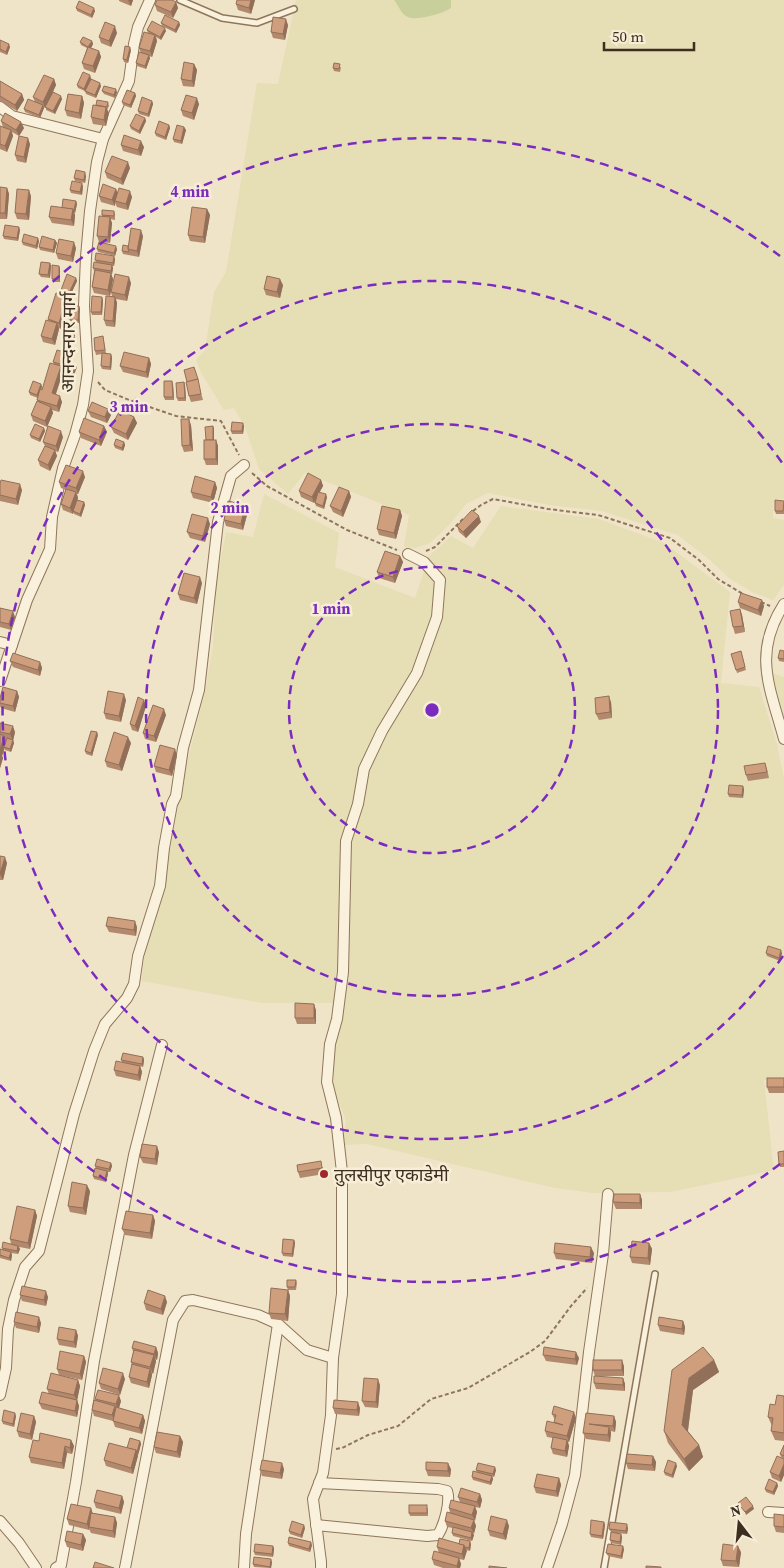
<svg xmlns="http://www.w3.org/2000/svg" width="784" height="1568" font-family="'Source Serif 4','Noto Sans Devanagari',serif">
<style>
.farmland{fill:#e6deb5}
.green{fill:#c9cf9b}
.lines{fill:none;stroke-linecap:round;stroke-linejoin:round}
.lane-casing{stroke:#8d765c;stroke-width:8}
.street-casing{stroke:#8d765c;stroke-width:12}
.path{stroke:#8d765c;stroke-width:2;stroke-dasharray:4 2.5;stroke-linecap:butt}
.lane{stroke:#faf1dc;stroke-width:5}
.street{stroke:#faf1dc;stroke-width:10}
.wall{fill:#b2896c}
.shaded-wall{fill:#916f58}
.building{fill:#cf9f7d;stroke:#916f58}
.ring{fill:none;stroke:#7b2cbf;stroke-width:2.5;stroke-dasharray:9 6}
.poi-dot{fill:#9e2a2b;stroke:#f7eed8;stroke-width:2}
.labels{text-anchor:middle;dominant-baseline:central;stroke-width:5;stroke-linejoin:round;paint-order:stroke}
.street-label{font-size:18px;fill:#3d2e20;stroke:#f7eed8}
.poi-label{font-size:18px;fill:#3d2e20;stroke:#f7eed8;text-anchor:start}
.centre{fill:#7b2cbf;stroke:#f7eed8;stroke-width:2.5}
.ring-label{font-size:15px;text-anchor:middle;font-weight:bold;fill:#7b2cbf;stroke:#f7eed8;stroke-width:5;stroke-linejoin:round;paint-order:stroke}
</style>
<rect width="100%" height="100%" fill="#f0e4c8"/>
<!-- farmland -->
<g class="farmland">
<path d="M 296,0 L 394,0 L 404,15 L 451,8 L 451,0 L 784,0 L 784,499 L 774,499 L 773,518 L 784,520 L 784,585 L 773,600 L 752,592 L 730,579 L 711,561 L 678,535 L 601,511 L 549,505 L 488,493 L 466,504 L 450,524 L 430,543 L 415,548 L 404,547 L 409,515 L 305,473 L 288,494 L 259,469 L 245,427 L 234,408 L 224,410 L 201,373 L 196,360 L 205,350 L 214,292 L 226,272 L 257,83 L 278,84 Z"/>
<path d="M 264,494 L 339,533 L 335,567 L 415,598 L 429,556 L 451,536 L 473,548 L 501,506 L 599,519 L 664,543 L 730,592 L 721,683 L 759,687 L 777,744 L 784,779 L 784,1080 L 764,1080 L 774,1170 L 671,1192 L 593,1193 L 555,1188 L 367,1144 L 342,1145 L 346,1121 L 334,1089 L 334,1050 L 345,1003 L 262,1003 L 142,981 L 144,954 L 160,905 L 183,779 L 206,687 L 213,645 L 216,584 L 226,532 L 253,537 Z"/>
<path d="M 772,673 L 784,677 L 784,717 Z"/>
</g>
<!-- green -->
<path class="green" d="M 394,0 L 451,0 L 451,8 C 442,14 414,22 406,16 C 401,13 398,5 394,0 Z"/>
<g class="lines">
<!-- lane casing -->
<g class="lane-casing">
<g id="lane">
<path d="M 180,0 L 222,18 L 257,23 L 294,9"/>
<path d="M 604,1568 L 655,1274"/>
</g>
</g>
<!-- street casing -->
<g class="street-casing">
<g id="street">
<path d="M 0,107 L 12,116 L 103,139"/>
<path d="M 784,604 C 752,654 770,687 784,739"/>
<path d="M 0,642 L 12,645"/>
<path d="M 0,681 L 27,600 L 50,549 L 52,517 L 63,468 L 75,435 L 83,405 L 88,371 L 84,306 L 86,257 L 90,211 L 97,162 L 103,139 L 129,81 L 134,44 L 138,27 L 150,0"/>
<path d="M 0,1395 L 6,1368 L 8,1329 L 14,1300 L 25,1267 L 39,1251 L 74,1114 L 94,1051 L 105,1024 L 127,998 L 134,984 L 138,956 L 160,886 L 164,848 L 172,804 L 176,796 L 183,748 L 199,690 L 218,522 L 231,476 L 244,465"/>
<path d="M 768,1512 L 784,1513"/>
<path d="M 0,1521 L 19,1543 L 36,1568"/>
<path d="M 316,1525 L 427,1536 L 438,1535 C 444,1525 451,1502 447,1491 L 438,1489 L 319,1483"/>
<path d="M 56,1568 L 61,1565 L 76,1482 L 94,1361 L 134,1155 L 162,1045"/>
<path d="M 125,1568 L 173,1320 L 185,1301 L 193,1300 L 258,1315 L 278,1324 L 307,1350 L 333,1358"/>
<path d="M 244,1568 L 246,1534 L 278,1324"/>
<path d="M 321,1568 L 321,1562 L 313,1499 L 323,1473 L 331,1415 L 333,1358 L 342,1294 L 342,1172 L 336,1118 L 327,1082 L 330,1044 L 337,1019 L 343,972 L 346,841 L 358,804 L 364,769 L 382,731 L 417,673 L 437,617 L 440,580 L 424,562 L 408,554"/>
<path d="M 547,1568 L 562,1524 L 575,1475 L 589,1352 L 603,1254 L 608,1194"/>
</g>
</g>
<!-- path -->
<g class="path">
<path d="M 98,382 L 105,390 L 129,400 L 176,416 L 221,421 L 239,455"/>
<path d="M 252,473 L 267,486 L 347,530 L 397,550"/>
<path d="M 473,511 L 481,505 L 493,499 L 548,509 L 598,515 L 670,538 L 699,560 L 718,579 L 743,594"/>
<path d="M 426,551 L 435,547 L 463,519"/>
<path d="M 761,602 L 770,606"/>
<path d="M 336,1449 L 342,1448 L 368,1435 L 398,1426 L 431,1399 L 468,1388 L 530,1352 L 545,1341 L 571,1306 L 587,1288"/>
</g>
<!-- lane -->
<use href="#lane" class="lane"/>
<!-- street -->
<use href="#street" class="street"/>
</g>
<!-- wall -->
<g class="wall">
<path d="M 119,0 L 133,0 L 131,6 L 119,1 Z"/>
<path d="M 255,0 L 251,14 L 238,10 L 236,4 Z"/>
<path d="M 176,2 L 178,8 L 173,18 L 157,11 L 155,5 Z"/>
<path d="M 76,8 L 95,11 L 92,18 L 77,11 Z"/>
<path d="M 179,22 L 180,25 L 176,33 L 162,26 L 161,23 Z"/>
<path d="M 288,25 L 285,40 L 273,38 L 271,32 Z"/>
<path d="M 147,30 L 166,31 L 161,40 L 156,37 L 157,41 L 152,57 L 149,56 L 150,58 L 146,69 L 137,66 L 136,63 L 141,53 L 139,48 L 148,33 Z"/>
<path d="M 117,33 L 111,47 L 101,43 L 99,37 Z"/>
<path d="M 0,40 L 10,47 L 7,55 L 0,52 Z"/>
<path d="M 92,41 L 93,44 L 91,48 L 99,51 L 101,57 L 95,73 L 84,69 L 82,63 L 87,48 L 81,45 L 80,42 Z"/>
<path d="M 131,50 L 128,63 L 124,62 L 123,59 Z"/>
<path d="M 194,64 L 197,70 L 194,87 L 183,86 L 181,79 Z"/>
<path d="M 341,67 L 340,72 L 334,71 L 333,68 Z"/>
<path d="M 91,78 L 91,79 L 101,86 L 96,98 L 86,94 L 85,91 L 78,88 L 77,85 Z"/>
<path d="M 54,79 L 56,85 L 53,92 L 62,99 L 55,114 L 46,110 L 46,108 L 43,107 L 44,108 L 40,118 L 25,112 L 24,109 L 35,102 L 33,97 Z"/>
<path d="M 0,81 L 22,94 L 24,100 L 17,111 L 0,101 Z"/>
<path d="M 102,91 L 117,92 L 115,98 L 104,94 Z"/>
<path d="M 135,93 L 136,96 L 131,108 L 123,105 L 122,102 Z"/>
<path d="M 82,96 L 84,103 L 81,119 L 67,116 L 65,110 Z"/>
<path d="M 152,101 L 153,104 L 149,117 L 139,114 L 138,111 Z"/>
<path d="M 108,102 L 109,106 L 107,110 L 109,113 L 106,126 L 93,124 L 91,117 L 96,105 Z"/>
<path d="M 199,104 L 194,120 L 183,116 L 181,110 Z"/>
<path d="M 145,118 L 146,121 L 140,134 L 131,129 L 130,126 Z"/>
<path d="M 1,121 L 24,128 L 19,136 L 12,132 L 13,136 L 7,152 L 0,149 L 0,126 L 3,127 Z"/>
<path d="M 169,125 L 170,128 L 166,140 L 156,136 L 155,133 Z"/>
<path d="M 184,127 L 186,130 L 182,144 L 174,142 L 173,139 Z"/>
<path d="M 30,144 L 26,163 L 17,161 L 15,155 Z"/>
<path d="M 121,145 L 144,147 L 141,156 L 123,151 Z"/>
<path d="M 130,168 L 123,185 L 107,178 L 105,172 Z"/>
<path d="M 86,176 L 85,183 L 75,181 L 74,178 Z"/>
<path d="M 83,186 L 82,195 L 71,193 L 70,190 Z"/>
<path d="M 0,187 L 7,188 L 9,194 L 7,219 L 0,219 Z"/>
<path d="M 116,189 L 117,192 L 132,197 L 128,210 L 117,207 L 115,203 L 115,206 L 101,202 L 99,196 Z"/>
<path d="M 31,196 L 29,220 L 17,219 L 15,213 Z"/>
<path d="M 76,201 L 77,204 L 75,213 L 74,213 L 75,215 L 74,226 L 52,223 L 49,217 L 62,208 Z"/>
<path d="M 207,209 L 210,215 L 205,243 L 190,241 L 188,235 Z"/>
<path d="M 114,211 L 115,214 L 115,220 L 110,219 L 112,223 L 110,243 L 99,242 L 117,249 L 115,256 L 98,252 L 97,249 L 99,242 L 97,236 L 102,215 Z"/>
<path d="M 20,230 L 18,241 L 4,239 L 3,236 Z"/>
<path d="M 143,236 L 139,257 L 123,254 L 122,251 L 128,246 Z"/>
<path d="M 55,240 L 57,243 L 54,253 L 40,250 L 39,247 Z"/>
<path d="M 39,241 L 37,249 L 23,245 L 22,242 Z"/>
<path d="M 76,248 L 73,262 L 58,259 L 56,253 Z"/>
<path d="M 115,259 L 114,266 L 112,266 L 113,268 L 112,274 L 111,274 L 113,279 L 110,296 L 94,293 L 92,287 L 94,271 L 93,268 L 96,262 L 95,260 Z"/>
<path d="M 50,263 L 51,266 L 50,278 L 41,277 L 39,274 Z"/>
<path d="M 59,266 L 60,269 L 60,282 L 53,282 L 52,279 Z"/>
<path d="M 76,278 L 77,281 L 70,296 L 62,293 L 61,290 Z"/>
<path d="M 131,283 L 127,301 L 116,299 L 117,303 L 115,327 L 106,326 L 104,320 L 112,296 L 111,292 Z"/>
<path d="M 283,285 L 280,298 L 266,295 L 264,289 Z"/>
<path d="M 103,300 L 102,315 L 92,315 L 91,312 Z"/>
<path d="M 69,302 L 62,326 L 73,326 L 75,329 L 75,339 L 63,339 L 62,336 L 62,327 L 61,329 L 59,328 L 59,329 L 55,345 L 43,342 L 41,336 L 49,321 L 48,319 Z"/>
<path d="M 79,306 L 80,309 L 79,323 L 72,323 L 70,320 Z"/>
<path d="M 103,336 L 106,353 L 112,357 L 111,370 L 102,369 L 101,366 L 102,354 L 96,355 L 95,351 Z"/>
<path d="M 69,356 L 65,368 L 61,367 L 63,372 L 56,394 L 62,402 L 59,412 L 52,410 L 53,413 L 47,427 L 33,421 L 31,415 L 38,402 L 37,400 L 38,398 L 30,395 L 29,392 L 41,384 L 42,387 L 41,389 L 42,390 L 54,364 L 53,362 Z"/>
<path d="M 149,358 L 151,364 L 148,378 L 123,372 L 120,366 Z"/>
<path d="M 75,364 L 77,367 L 71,382 L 64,380 L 63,377 Z"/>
<path d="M 194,367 L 203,400 L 191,402 L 189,396 L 187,382 Z"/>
<path d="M 184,382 L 185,385 L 186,401 L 178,401 L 177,398 Z"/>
<path d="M 173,384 L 174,400 L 165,400 L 164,397 Z"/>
<path d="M 88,411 L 111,415 L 107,423 L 91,417 Z"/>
<path d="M 134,417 L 137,423 L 128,440 L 114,433 L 111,427 Z"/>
<path d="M 191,425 L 193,451 L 184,452 L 182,446 Z"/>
<path d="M 104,426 L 107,432 L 101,446 L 81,438 L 79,432 Z"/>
<path d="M 213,426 L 214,429 L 214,440 L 216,440 L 218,446 L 218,465 L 206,465 L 204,459 L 206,440 Z"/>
<path d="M 244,426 L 243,434 L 232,434 L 231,431 Z"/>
<path d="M 44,428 L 45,431 L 40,442 L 31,438 L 30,435 Z"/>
<path d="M 63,437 L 58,452 L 55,451 L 57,456 L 50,471 L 40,466 L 38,460 L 45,446 L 43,442 Z"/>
<path d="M 124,442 L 125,445 L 123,451 L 115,448 L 114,445 Z"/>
<path d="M 85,477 L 78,494 L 77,494 L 78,498 L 77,500 L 84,502 L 85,505 L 81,517 L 74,514 L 73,512 L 73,514 L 63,510 L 61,504 L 66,490 L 61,488 L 59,482 Z"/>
<path d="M 321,480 L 323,486 L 319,492 L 327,497 L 324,509 L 316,506 L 315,503 L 316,500 L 314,503 L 301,497 L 299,491 Z"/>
<path d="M 215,482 L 217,488 L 213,503 L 193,498 L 191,492 Z"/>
<path d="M 22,490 L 18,505 L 0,501 L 0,495 Z"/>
<path d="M 349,491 L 351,497 L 343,517 L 333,512 L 330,506 Z"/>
<path d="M 784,501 L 784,514 L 776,514 L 775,511 Z"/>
<path d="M 400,510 L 402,516 L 396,539 L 379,535 L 377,529 Z"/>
<path d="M 248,511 L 243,530 L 226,526 L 224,520 Z"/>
<path d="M 481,522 L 466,538 L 459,532 L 457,526 Z"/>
<path d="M 210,524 L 205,542 L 190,538 L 187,532 Z"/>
<path d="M 400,556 L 403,562 L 395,583 L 379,578 L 377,572 Z"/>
<path d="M 202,583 L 197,604 L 180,600 L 178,594 Z"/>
<path d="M 738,602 L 764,606 L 761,616 L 740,608 Z"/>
<path d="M 0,608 L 15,617 L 11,630 L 0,627 Z"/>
<path d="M 740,609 L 742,615 L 745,632 L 735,634 L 733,627 Z"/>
<path d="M 741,651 L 746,670 L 737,673 L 731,654 Z"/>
<path d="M 784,651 L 784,662 L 779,661 L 778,658 Z"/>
<path d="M 10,661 L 40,662 L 42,668 L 40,676 L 13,667 Z"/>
<path d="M 17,691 L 19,697 L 15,712 L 1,708 L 0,706 L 0,698 Z"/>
<path d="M 126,700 L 121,722 L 106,719 L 104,713 Z"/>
<path d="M 611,702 L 612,718 L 599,720 L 596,714 Z"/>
<path d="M 146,706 L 138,732 L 132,730 L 130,724 Z"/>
<path d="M 166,715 L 156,742 L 145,739 L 143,733 Z"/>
<path d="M 0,723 L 15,732 L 13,740 L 14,743 L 11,752 L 5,750 L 5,748 L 2,756 L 3,758 L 0,768 Z"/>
<path d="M 98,735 L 92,756 L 86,754 L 85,751 Z"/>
<path d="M 131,743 L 122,771 L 107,767 L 105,761 Z"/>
<path d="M 177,755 L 172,776 L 156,772 L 154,766 Z"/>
<path d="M 765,763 L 767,769 L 769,778 L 748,781 L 746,775 Z"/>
<path d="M 744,789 L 743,798 L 729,797 L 728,794 Z"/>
<path d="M 0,856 L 7,863 L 3,880 L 0,880 Z"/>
<path d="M 106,926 L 137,927 L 136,936 L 109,932 Z"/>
<path d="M 766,953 L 782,953 L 780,961 L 767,956 Z"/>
<path d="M 316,1010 L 316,1024 L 297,1024 L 295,1018 Z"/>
<path d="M 143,1057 L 144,1060 L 143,1067 L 140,1066 L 142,1072 L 140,1081 L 116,1076 L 114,1070 L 122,1062 L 121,1060 Z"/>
<path d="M 784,1078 L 784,1093 L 769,1093 L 767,1087 Z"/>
<path d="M 784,1151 L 784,1167 L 780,1167 L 779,1164 Z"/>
<path d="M 159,1152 L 157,1165 L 143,1163 L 140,1157 Z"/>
<path d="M 111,1163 L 112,1166 L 110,1172 L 108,1172 L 108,1174 L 106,1182 L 94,1179 L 93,1176 L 96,1168 L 95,1166 Z"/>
<path d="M 323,1167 L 324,1174 L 300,1178 L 298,1172 Z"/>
<path d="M 90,1191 L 86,1215 L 70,1212 L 68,1206 Z"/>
<path d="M 640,1194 L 642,1200 L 642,1209 L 616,1209 L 613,1202 Z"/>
<path d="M 35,1210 L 37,1216 L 30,1249 L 19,1247 L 20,1249 L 18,1254 L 11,1253 L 12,1255 L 11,1261 L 0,1258 L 0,1249 L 3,1250 L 2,1248 L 11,1244 L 10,1239 Z"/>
<path d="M 153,1215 L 155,1221 L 152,1239 L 125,1235 L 122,1229 Z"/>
<path d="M 294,1240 L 295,1243 L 293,1257 L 283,1256 L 282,1253 Z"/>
<path d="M 649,1243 L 652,1249 L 650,1265 L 632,1263 L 630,1257 Z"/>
<path d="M 554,1253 L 594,1253 L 592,1263 L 556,1259 Z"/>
<path d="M 296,1280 L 297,1283 L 296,1290 L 288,1290 L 287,1287 Z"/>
<path d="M 288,1290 L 290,1296 L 288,1321 L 271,1319 L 269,1313 Z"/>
<path d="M 20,1295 L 48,1297 L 46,1306 L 22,1301 Z"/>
<path d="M 167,1302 L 163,1315 L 146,1310 L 144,1303 Z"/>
<path d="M 683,1321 L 685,1327 L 684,1335 L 660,1331 L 658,1325 Z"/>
<path d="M 14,1322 L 41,1323 L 39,1333 L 16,1328 Z"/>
<path d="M 76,1330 L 78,1336 L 76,1348 L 59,1345 L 57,1339 Z"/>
<path d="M 156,1347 L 158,1353 L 157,1360 L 155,1359 L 156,1361 L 153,1374 L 152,1373 L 152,1375 L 149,1388 L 131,1383 L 129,1377 L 132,1366 L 131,1362 L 133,1352 L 132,1348 Z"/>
<path d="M 543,1355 L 579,1358 L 577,1365 L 546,1361 Z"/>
<path d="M 84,1356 L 86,1362 L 82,1380 L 59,1375 L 57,1369 Z"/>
<path d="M 714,1360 L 719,1372 L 693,1390 L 688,1431 L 699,1445 L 703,1457 L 689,1471 L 668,1443 L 664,1431 Z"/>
<path d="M 624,1366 L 624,1376 L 595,1376 L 593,1370 Z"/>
<path d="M 623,1378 L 625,1384 L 625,1391 L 596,1389 L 594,1383 Z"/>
<path d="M 125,1379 L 120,1395 L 101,1389 L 99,1383 Z"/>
<path d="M 78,1380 L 80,1386 L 77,1400 L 79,1406 L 77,1417 L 42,1409 L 39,1403 L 49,1394 L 47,1389 Z"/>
<path d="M 380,1385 L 378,1408 L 365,1407 L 362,1401 Z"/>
<path d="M 784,1396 L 784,1441 L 775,1440 L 771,1431 L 772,1426 L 768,1417 L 775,1405 Z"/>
<path d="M 95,1399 L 121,1401 L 119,1408 L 143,1415 L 145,1421 L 142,1434 L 115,1427 L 113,1421 L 94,1416 L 92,1410 L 96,1401 Z"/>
<path d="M 333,1408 L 360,1408 L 359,1416 L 335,1414 Z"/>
<path d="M 552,1414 L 576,1418 L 569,1442 L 568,1442 L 569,1446 L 567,1457 L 553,1454 L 551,1448 L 553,1438 L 547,1437 L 545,1431 L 555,1423 L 555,1420 Z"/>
<path d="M 16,1416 L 14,1427 L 3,1424 L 2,1421 Z"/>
<path d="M 34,1416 L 36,1422 L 32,1440 L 19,1437 L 17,1431 Z"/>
<path d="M 614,1416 L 616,1422 L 615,1432 L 611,1431 L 610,1442 L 586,1439 L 583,1433 Z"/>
<path d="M 180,1436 L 183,1442 L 180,1458 L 156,1453 L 154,1447 Z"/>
<path d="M 71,1440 L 74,1446 L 72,1454 L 67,1453 L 64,1469 L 31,1463 L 29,1457 L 39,1441 Z"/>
<path d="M 140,1441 L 141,1444 L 133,1474 L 106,1466 L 104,1460 Z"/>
<path d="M 784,1445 L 784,1459 L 781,1457 L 780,1454 Z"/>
<path d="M 653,1456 L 656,1462 L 655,1471 L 628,1469 L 626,1463 Z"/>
<path d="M 784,1459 L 784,1475 L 781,1482 L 772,1478 L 770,1472 Z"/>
<path d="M 677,1466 L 673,1478 L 665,1475 L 664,1472 Z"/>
<path d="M 284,1469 L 282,1479 L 262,1476 L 260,1470 Z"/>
<path d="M 451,1469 L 450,1477 L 428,1476 L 426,1470 Z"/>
<path d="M 476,1470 L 496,1470 L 494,1477 L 492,1476 L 493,1479 L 491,1485 L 473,1480 L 472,1477 L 477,1472 Z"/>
<path d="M 559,1478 L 561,1485 L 558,1497 L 536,1493 L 534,1487 Z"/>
<path d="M 777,1483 L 778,1486 L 774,1495 L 766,1492 L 765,1489 Z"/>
<path d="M 480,1494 L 482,1500 L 480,1508 L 475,1507 L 477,1512 L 474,1521 L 476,1526 L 473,1534 L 474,1535 L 472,1541 L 453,1536 L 452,1533 L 453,1528 L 447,1527 L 445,1521 L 450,1513 L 449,1508 L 460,1502 L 458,1497 Z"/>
<path d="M 122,1496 L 124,1502 L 121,1514 L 96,1508 L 94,1502 Z"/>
<path d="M 91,1508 L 92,1513 L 115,1517 L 117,1523 L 115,1538 L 91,1533 L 89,1529 L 89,1530 L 69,1525 L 67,1519 Z"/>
<path d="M 428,1508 L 428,1516 L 410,1516 L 409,1513 Z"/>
<path d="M 784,1515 L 784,1533 L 776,1532 L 774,1526 Z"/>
<path d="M 604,1522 L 605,1525 L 603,1539 L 591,1537 L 590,1534 Z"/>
<path d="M 509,1526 L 506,1540 L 490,1536 L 488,1530 Z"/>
<path d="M 305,1528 L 302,1538 L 290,1534 L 289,1531 Z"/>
<path d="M 628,1528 L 627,1534 L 615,1533 L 621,1534 L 622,1537 L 621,1545 L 611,1543 L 610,1540 L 611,1532 L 609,1529 Z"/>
<path d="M 83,1534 L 86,1540 L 83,1551 L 67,1547 L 65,1541 Z"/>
<path d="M 288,1543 L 312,1545 L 310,1552 L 289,1546 Z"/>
<path d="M 459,1544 L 471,1544 L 470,1551 L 466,1550 L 464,1560 L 459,1559 L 461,1564 L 460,1568 L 443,1568 L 434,1565 L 432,1559 L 439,1553 L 437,1547 Z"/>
<path d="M 273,1546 L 274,1549 L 273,1557 L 255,1555 L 254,1552 Z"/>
<path d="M 624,1549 L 622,1559 L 608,1556 L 606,1553 Z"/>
<path d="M 741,1552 L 739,1567 L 723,1566 L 721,1560 Z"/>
<path d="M 272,1562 L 271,1568 L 254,1567 L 253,1564 Z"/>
</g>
<!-- shaded-wall -->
<g class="shaded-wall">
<path d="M 128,0 L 133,0 L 131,6 Z"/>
<path d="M 251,0 L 255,0 L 251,14 L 249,8 Z"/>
<path d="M 176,2 L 178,8 L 173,18 L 171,12 Z"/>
<path d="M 94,8 L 95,11 L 92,18 L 91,15 Z"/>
<path d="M 286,19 L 288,25 L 285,40 L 283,34 Z"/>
<path d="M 179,22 L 180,25 L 176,33 L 175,30 Z"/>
<path d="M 115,26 L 117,33 L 111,47 L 109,41 Z"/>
<path d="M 165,28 L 166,31 L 161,40 L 160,37 Z"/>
<path d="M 155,35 L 157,41 L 152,57 L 150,51 Z"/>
<path d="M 92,41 L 93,44 L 90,50 L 88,47 Z"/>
<path d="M 9,44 L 10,47 L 7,55 L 6,52 Z"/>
<path d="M 130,47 L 131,50 L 128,63 L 127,60 Z"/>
<path d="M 99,51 L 101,57 L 95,73 L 93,66 Z"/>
<path d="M 149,55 L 150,58 L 146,69 L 145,66 Z"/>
<path d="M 194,64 L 197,70 L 194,87 L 192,81 Z"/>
<path d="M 90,75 L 91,78 L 85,92 L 84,89 Z"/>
<path d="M 54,79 L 56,85 L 45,108 L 43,102 Z"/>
<path d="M 100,83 L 101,86 L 96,98 L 95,95 Z"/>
<path d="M 116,89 L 117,92 L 115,98 L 114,95 Z"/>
<path d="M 135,93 L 136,96 L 131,108 L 130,105 Z"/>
<path d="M 22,94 L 24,100 L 17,111 L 15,105 Z"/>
<path d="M 61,96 L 62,99 L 55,114 L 53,111 Z"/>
<path d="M 82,96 L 84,103 L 81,119 L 79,113 Z"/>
<path d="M 197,98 L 199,104 L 194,120 L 192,113 Z"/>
<path d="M 152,101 L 153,104 L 149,117 L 148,114 Z"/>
<path d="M 43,105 L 44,108 L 40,118 L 39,115 Z"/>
<path d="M 106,107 L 109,113 L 106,126 L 104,120 Z"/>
<path d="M 145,118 L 146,121 L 140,134 L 139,131 Z"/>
<path d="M 21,122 L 24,128 L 19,136 L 16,130 Z"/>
<path d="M 169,125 L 170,128 L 166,140 L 165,137 Z"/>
<path d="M 184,127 L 186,130 L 182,144 L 181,141 Z"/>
<path d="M 11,130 L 13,136 L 7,152 L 5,146 Z"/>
<path d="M 28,138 L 30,144 L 26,163 L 24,157 Z"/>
<path d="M 141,141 L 144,147 L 141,156 L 138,150 Z"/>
<path d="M 128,162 L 130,168 L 123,185 L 121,179 Z"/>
<path d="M 85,172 L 86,176 L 85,183 L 84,180 Z"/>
<path d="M 82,183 L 83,186 L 82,195 L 80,192 Z"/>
<path d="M 7,188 L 9,194 L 7,219 L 5,213 Z"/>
<path d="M 116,189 L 118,195 L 115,201 L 115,206 L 112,200 Z"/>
<path d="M 29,190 L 31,196 L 29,220 L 26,214 Z"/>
<path d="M 130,191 L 132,197 L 128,210 L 126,204 Z"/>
<path d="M 76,201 L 77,204 L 75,213 L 74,210 Z"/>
<path d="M 73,209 L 75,215 L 74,226 L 71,220 Z"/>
<path d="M 207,209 L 210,215 L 205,243 L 203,237 Z"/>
<path d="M 110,217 L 112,223 L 110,243 L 108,237 Z"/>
<path d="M 19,227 L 20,230 L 18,241 L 17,238 Z"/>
<path d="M 141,230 L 143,236 L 139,257 L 137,251 Z"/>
<path d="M 38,238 L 39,241 L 37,249 L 36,246 Z"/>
<path d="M 55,240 L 57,243 L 54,253 L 53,250 Z"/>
<path d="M 74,242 L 76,248 L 73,262 L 71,256 Z"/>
<path d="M 116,246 L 117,249 L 115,256 L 114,253 Z"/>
<path d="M 114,256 L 115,259 L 114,266 L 113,263 Z"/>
<path d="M 50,263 L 51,266 L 50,278 L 48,275 Z"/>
<path d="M 112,265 L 113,268 L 112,274 L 111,271 Z"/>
<path d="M 59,266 L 60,269 L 60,282 L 59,279 Z"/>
<path d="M 111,273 L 113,279 L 110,296 L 108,290 Z"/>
<path d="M 129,277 L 131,283 L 127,301 L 125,295 Z"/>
<path d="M 76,278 L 77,281 L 70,296 L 69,293 Z"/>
<path d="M 280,279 L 283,285 L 280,298 L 277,292 Z"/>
<path d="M 67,296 L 69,302 L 61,329 L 59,323 Z"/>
<path d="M 102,297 L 103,300 L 102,315 L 101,312 Z"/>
<path d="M 115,297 L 117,303 L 115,327 L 113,321 Z"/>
<path d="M 79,306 L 80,309 L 79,323 L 78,320 Z"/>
<path d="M 57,323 L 59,329 L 55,345 L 52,339 Z"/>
<path d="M 68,353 L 69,356 L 65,368 L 64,365 Z"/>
<path d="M 111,354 L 112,357 L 111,370 L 110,367 Z"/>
<path d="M 149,358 L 151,364 L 148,378 L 146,372 Z"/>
<path d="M 75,364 L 77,367 L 71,382 L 70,379 Z"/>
<path d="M 61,366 L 63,372 L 54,399 L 52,393 Z"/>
<path d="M 172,381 L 173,384 L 174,400 L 173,397 Z"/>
<path d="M 184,382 L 185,385 L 186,401 L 185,398 Z"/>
<path d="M 41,384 L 42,387 L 38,398 L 37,395 Z"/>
<path d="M 60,396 L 62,402 L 59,412 L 57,406 Z"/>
<path d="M 51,407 L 53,413 L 47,427 L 45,421 Z"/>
<path d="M 108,409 L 111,415 L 107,423 L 105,417 Z"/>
<path d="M 134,417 L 137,423 L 128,440 L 126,434 Z"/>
<path d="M 189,419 L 191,425 L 193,451 L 190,445 Z"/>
<path d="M 243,423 L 244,426 L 243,434 L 242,431 Z"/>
<path d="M 104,426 L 107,432 L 101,446 L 99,440 Z"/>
<path d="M 213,426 L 214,429 L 214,444 L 213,441 Z"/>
<path d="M 44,428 L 45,431 L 40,442 L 39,439 Z"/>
<path d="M 61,431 L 63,437 L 58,452 L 56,446 Z"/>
<path d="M 216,440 L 218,446 L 218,465 L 216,459 Z"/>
<path d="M 124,442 L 125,445 L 123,451 L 122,448 Z"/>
<path d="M 55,450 L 57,456 L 50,471 L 48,465 Z"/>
<path d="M 83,471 L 85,477 L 78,494 L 76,488 Z"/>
<path d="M 321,480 L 323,486 L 314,503 L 312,497 Z"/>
<path d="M 215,482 L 217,488 L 213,503 L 211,497 Z"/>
<path d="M 20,484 L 22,490 L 18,505 L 16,499 Z"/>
<path d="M 349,491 L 351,497 L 343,517 L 341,511 Z"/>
<path d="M 76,492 L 78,498 L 73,514 L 70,508 Z"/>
<path d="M 326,494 L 327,497 L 324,509 L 323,506 Z"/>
<path d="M 84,502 L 85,505 L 81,517 L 80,514 Z"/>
<path d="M 245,505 L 248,511 L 243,530 L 241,524 Z"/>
<path d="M 400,510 L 402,516 L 396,539 L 394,533 Z"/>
<path d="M 479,516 L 481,522 L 466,538 L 463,532 Z"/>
<path d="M 208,518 L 210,524 L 205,542 L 203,536 Z"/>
<path d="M 400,556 L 403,562 L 395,583 L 393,577 Z"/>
<path d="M 200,577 L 202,583 L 197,604 L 194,598 Z"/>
<path d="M 762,600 L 764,606 L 761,616 L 758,610 Z"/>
<path d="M 740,609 L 742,615 L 745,632 L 743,626 Z"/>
<path d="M 13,611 L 15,617 L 11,630 L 9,624 Z"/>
<path d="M 40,662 L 42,668 L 40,676 L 38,670 Z"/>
<path d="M 17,691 L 19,697 L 15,712 L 13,706 Z"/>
<path d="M 124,694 L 126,700 L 121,722 L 119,716 Z"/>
<path d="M 609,696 L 611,702 L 612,718 L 610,712 Z"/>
<path d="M 144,700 L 146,706 L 138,732 L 135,726 Z"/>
<path d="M 164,709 L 166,715 L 156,742 L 154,736 Z"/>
<path d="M 13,726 L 15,732 L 13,741 L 10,734 Z"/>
<path d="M 97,732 L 98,735 L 92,756 L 91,753 Z"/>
<path d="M 4,736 L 6,742 L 2,756 L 3,758 L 0,768 L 0,750 Z"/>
<path d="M 128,737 L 131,743 L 122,771 L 119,765 Z"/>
<path d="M 13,740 L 14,743 L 11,752 L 10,749 Z"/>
<path d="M 175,749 L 177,755 L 172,776 L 169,770 Z"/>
<path d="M 743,786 L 744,789 L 743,798 L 742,795 Z"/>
<path d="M 5,857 L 7,863 L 3,880 L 0,874 Z"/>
<path d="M 135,921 L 137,927 L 136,936 L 134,930 Z"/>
<path d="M 781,950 L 782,953 L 780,961 L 779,958 Z"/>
<path d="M 314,1004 L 316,1010 L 316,1024 L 314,1018 Z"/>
<path d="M 143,1057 L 144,1060 L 143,1067 L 142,1064 Z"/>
<path d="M 140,1066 L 142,1072 L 140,1081 L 138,1075 Z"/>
<path d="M 157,1146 L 159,1152 L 157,1165 L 155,1159 Z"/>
<path d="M 111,1163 L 112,1166 L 110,1172 L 109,1169 Z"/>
<path d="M 107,1171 L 108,1174 L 106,1182 L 105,1179 Z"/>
<path d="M 87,1185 L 90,1191 L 86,1215 L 83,1208 Z"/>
<path d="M 640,1194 L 642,1200 L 642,1209 L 640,1203 Z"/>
<path d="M 35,1210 L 37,1216 L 30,1249 L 28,1243 Z"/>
<path d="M 153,1215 L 155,1221 L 152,1239 L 150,1233 Z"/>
<path d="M 294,1240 L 295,1243 L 293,1257 L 292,1254 Z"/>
<path d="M 649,1243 L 652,1249 L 650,1265 L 648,1258 Z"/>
<path d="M 18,1246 L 20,1249 L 18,1254 L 17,1251 Z"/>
<path d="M 591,1247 L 594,1253 L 592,1263 L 590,1257 Z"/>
<path d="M 11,1252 L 12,1255 L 11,1261 L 9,1258 Z"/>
<path d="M 288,1290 L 290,1296 L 288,1321 L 285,1314 Z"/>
<path d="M 46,1291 L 48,1297 L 46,1306 L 44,1300 Z"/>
<path d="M 165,1296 L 167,1302 L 163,1315 L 161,1309 Z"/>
<path d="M 39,1317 L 41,1323 L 39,1333 L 37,1327 Z"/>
<path d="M 683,1321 L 685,1327 L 684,1335 L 682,1329 Z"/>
<path d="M 76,1330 L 78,1336 L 76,1348 L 74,1342 Z"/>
<path d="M 156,1347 L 158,1353 L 157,1360 L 154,1354 Z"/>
<path d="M 576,1352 L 579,1358 L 577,1365 L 575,1359 Z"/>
<path d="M 154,1355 L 156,1361 L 153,1374 L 150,1367 Z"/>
<path d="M 84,1356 L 86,1362 L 82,1380 L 80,1374 Z"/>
<path d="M 622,1360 L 624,1366 L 624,1376 L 622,1370 Z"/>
<path d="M 714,1360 L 719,1372 L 693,1390 L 687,1437 L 682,1425 L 689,1378 Z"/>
<path d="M 150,1369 L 152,1375 L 149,1388 L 147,1382 Z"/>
<path d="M 123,1373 L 125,1379 L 120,1395 L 118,1389 Z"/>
<path d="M 623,1378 L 625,1384 L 625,1391 L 623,1385 Z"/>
<path d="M 378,1379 L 380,1385 L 378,1408 L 376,1402 Z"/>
<path d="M 78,1380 L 80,1386 L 77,1401 L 74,1395 Z"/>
<path d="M 119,1395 L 121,1401 L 118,1411 L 116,1404 Z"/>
<path d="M 77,1400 L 79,1406 L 77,1417 L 75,1411 Z"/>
<path d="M 358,1402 L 360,1408 L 359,1416 L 357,1410 Z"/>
<path d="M 115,1406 L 117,1412 L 115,1422 L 112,1415 Z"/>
<path d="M 574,1412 L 576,1418 L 569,1442 L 567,1436 Z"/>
<path d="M 15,1413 L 16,1416 L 14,1427 L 13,1424 Z"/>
<path d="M 143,1415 L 145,1421 L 142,1434 L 139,1428 Z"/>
<path d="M 34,1416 L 36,1422 L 32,1440 L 30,1434 Z"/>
<path d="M 614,1416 L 616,1422 L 615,1432 L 613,1426 Z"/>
<path d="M 609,1427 L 611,1433 L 610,1442 L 608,1435 Z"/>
<path d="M 180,1436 L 183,1442 L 180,1458 L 177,1452 Z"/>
<path d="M 71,1440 L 74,1446 L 72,1454 L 70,1448 Z"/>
<path d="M 567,1440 L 569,1446 L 567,1457 L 565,1451 Z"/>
<path d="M 140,1441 L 141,1444 L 138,1455 L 137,1452 Z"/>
<path d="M 699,1445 L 703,1457 L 689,1471 L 684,1459 Z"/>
<path d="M 65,1446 L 67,1453 L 64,1469 L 62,1463 Z"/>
<path d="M 136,1450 L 138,1456 L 133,1474 L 131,1468 Z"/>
<path d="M 653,1456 L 656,1462 L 655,1471 L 652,1465 Z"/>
<path d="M 282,1463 L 284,1469 L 282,1479 L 280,1473 Z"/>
<path d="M 448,1463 L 451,1469 L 450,1477 L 448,1471 Z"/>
<path d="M 676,1463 L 677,1466 L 673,1478 L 672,1475 Z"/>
<path d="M 784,1464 L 784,1475 L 781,1482 L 779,1476 Z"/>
<path d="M 495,1467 L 496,1470 L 494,1477 L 493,1474 Z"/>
<path d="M 492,1476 L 493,1479 L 491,1485 L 490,1482 Z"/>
<path d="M 559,1478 L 561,1485 L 558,1497 L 556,1491 Z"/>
<path d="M 777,1483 L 778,1486 L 774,1495 L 773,1492 Z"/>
<path d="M 480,1494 L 482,1500 L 480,1508 L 477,1502 Z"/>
<path d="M 122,1496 L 124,1502 L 121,1514 L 119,1508 Z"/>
<path d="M 475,1506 L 477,1512 L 475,1521 L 472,1515 Z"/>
<path d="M 753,1506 L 754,1509 L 746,1515 L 745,1512 Z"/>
<path d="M 91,1508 L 93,1514 L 89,1527 L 89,1530 L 87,1524 Z"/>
<path d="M 115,1517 L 117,1523 L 115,1538 L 113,1531 Z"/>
<path d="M 474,1520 L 476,1526 L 474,1534 L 471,1528 Z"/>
<path d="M 507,1520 L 509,1526 L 506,1540 L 503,1534 Z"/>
<path d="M 604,1522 L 605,1525 L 603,1539 L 602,1536 Z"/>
<path d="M 627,1524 L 628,1528 L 627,1534 L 626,1531 Z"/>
<path d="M 304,1525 L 305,1528 L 302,1538 L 301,1535 Z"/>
<path d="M 472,1532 L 474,1535 L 472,1541 L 471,1538 Z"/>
<path d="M 83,1534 L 86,1540 L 83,1551 L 81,1545 Z"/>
<path d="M 621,1534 L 622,1537 L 621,1545 L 620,1542 Z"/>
<path d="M 470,1541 L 471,1544 L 470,1551 L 469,1548 Z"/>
<path d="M 311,1542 L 312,1545 L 310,1552 L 309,1549 Z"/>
<path d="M 464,1545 L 467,1551 L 464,1560 L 462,1554 Z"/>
<path d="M 273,1546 L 274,1549 L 273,1557 L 272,1554 Z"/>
<path d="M 623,1546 L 624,1549 L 622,1559 L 621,1556 Z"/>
<path d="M 738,1546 L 741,1552 L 739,1567 L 736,1561 Z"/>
<path d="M 459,1558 L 461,1564 L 460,1568 L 457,1568 L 457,1566 Z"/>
<path d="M 271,1559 L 272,1562 L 271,1568 L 270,1568 Z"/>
</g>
<!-- building -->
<g class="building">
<path d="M 157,0 L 172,0 L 176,2 L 171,12 L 155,5 Z"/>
<path d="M 237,0 L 251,0 L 249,8 L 236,4 Z"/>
<path d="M 79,1 L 94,8 L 91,15 L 76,8 Z"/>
<path d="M 165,15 L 179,22 L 175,30 L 161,23 Z"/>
<path d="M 273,17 L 286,19 L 283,34 L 271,32 Z"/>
<path d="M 152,21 L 165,28 L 160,37 L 147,30 Z"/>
<path d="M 105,22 L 115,26 L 109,41 L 99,37 Z"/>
<path d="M 144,32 L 155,35 L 150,51 L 139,48 Z"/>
<path d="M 83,37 L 92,41 L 88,47 L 80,42 Z"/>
<path d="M 0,40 L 9,44 L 6,52 L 0,49 Z"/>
<path d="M 125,46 L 130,47 L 127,60 L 123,59 Z"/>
<path d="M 88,47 L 99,51 L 93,66 L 82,63 Z"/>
<path d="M 139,52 L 149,55 L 145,66 L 136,63 Z"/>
<path d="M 184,62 L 194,64 L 192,81 L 181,79 Z"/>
<path d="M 334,63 L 340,64 L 339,69 L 333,68 Z"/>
<path d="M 83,72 L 90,75 L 84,89 L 77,85 Z"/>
<path d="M 44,75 L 54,79 L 43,102 L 33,97 Z"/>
<path d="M 91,79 L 100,83 L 95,95 L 85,91 Z"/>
<path d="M 0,81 L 22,94 L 15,105 L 0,96 Z"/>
<path d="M 104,86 L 116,89 L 114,95 L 102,91 Z"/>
<path d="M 127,90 L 135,93 L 130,105 L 122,102 Z"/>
<path d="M 53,92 L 61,96 L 53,111 L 45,107 Z"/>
<path d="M 68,94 L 82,96 L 79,113 L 65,110 Z"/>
<path d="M 186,95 L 197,98 L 192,113 L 181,110 Z"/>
<path d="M 142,97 L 152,101 L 148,114 L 138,111 Z"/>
<path d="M 28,99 L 43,105 L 39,115 L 24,109 Z"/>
<path d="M 97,100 L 108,102 L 107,107 L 96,105 Z"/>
<path d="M 93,105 L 106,107 L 104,120 L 91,117 Z"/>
<path d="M 5,113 L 21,122 L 16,130 L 1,121 Z"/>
<path d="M 136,114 L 145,118 L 139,131 L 130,126 Z"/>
<path d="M 159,121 L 169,125 L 165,137 L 155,133 Z"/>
<path d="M 177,125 L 184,127 L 181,141 L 173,139 Z"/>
<path d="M 0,126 L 11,130 L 5,146 L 0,144 Z"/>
<path d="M 124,135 L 141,141 L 138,150 L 121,145 Z"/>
<path d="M 19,136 L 28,138 L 24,157 L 15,155 Z"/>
<path d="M 112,156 L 128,162 L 121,179 L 105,172 Z"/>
<path d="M 76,170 L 85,172 L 84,180 L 74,178 Z"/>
<path d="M 72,181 L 82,183 L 80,192 L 70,190 Z"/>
<path d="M 103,184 L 116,189 L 112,200 L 99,196 Z"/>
<path d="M 0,187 L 7,188 L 5,213 L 0,213 Z"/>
<path d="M 119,188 L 130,191 L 126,204 L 115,201 Z"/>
<path d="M 17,189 L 29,190 L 26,214 L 15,213 Z"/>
<path d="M 63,199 L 76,201 L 74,210 L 73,210 L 73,209 L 62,208 Z"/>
<path d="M 51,206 L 73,209 L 71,220 L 49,217 Z"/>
<path d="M 192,207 L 207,209 L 203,237 L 188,235 Z"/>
<path d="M 102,210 L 114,211 L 114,216 L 102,215 Z"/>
<path d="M 99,216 L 110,217 L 108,237 L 97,236 Z"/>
<path d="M 5,225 L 19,227 L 17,238 L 3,236 Z"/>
<path d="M 131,228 L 141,230 L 137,251 L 128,249 Z"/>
<path d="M 24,234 L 38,238 L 36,246 L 22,242 Z"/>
<path d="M 42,236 L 55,240 L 53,250 L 39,247 Z"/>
<path d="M 59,239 L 74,242 L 71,256 L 56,253 Z"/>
<path d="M 99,242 L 116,246 L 114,253 L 97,249 Z"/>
<path d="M 123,245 L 128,246 L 128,249 L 129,252 L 122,251 Z"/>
<path d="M 96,253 L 114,256 L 113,263 L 95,260 Z"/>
<path d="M 41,262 L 50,263 L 48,275 L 39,274 Z"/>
<path d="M 94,262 L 112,265 L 111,271 L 93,268 Z"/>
<path d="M 52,265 L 59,266 L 59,279 L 52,279 Z"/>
<path d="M 95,270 L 111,273 L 108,290 L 92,287 Z"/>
<path d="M 67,274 L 76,278 L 69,293 L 61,290 Z"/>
<path d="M 115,274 L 129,277 L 125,295 L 111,292 Z"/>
<path d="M 267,276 L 280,279 L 277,292 L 264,289 Z"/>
<path d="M 56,293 L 67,296 L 59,323 L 48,319 Z"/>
<path d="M 92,296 L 102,297 L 101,312 L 91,312 Z"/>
<path d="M 106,296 L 115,297 L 113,321 L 104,320 Z"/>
<path d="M 71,306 L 79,306 L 78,320 L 70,320 Z"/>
<path d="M 46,320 L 57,323 L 52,339 L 41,336 Z"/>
<path d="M 73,326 L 74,336 L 62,336 L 62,327 Z"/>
<path d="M 103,336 L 105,350 L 95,351 L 94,338 Z"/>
<path d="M 57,350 L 68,353 L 64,365 L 53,362 Z"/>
<path d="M 124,352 L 149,358 L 146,372 L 120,366 Z"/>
<path d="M 102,353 L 111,354 L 110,367 L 101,366 Z"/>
<path d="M 68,362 L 75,364 L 70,379 L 63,377 Z"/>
<path d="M 50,363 L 61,366 L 52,393 L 60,396 L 57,406 L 37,400 L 40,389 L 42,390 Z"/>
<path d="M 194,367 L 198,379 L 187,382 L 184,370 Z"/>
<path d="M 198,379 L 201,394 L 189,396 L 186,382 Z"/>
<path d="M 33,381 L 41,384 L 37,395 L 29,392 Z"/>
<path d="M 164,381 L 172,381 L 173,397 L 164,397 Z"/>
<path d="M 184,382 L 185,398 L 177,398 L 176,383 Z"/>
<path d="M 37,401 L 51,407 L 45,421 L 31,415 Z"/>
<path d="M 92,402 L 108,409 L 105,417 L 88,411 Z"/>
<path d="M 120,410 L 134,417 L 126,434 L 111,427 Z"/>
<path d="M 84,418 L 104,426 L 99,440 L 79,432 Z"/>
<path d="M 181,419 L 189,419 L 190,445 L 182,446 Z"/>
<path d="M 232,422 L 243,423 L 242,431 L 231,431 Z"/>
<path d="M 35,424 L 44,428 L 39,439 L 30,435 Z"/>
<path d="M 48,426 L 61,431 L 56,446 L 43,442 Z"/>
<path d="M 213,426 L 213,440 L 206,440 L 205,427 Z"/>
<path d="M 116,439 L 124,442 L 122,448 L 114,445 Z"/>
<rect x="204" y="440" width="12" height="19"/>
<path d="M 45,446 L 55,450 L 48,465 L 38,460 Z"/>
<path d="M 66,465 L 83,471 L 76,488 L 59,482 Z"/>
<path d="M 308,473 L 321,480 L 312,497 L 299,491 Z"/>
<path d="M 195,476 L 215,482 L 211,497 L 191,492 Z"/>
<path d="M 1,480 L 20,484 L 16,499 L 0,495 L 0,484 Z"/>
<path d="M 339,487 L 349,491 L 341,511 L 330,506 Z"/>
<path d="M 66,489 L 76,492 L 70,508 L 61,504 Z"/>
<path d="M 318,492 L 326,494 L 323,506 L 315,503 Z"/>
<path d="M 77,500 L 84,502 L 80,514 L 73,511 Z"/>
<path d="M 775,500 L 784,501 L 783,511 L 775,511 Z"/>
<path d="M 228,501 L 245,505 L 241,524 L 224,520 Z"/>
<path d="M 382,506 L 400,510 L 394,533 L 377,529 Z"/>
<path d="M 472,510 L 479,516 L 463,532 L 457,526 Z"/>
<path d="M 192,514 L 208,518 L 203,536 L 187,532 Z"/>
<path d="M 385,551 L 400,556 L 393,577 L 377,572 Z"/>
<path d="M 184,573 L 200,577 L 194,598 L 178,594 Z"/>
<path d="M 741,593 L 762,600 L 758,610 L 738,602 Z"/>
<path d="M 0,608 L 13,611 L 9,624 L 0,622 Z"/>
<path d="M 740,609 L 743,626 L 733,627 L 730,611 Z"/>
<path d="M 780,650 L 784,651 L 784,659 L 778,658 Z"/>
<path d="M 741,651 L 745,667 L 736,670 L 731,654 Z"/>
<path d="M 13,653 L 40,662 L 38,670 L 10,661 Z"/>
<path d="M 3,687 L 17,691 L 13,706 L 0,703 L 0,698 Z"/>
<path d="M 108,691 L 124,694 L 119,716 L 104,713 Z"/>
<path d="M 609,696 L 610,712 L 596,714 L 595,698 Z"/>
<path d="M 138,697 L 144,700 L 135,726 L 130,724 Z"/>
<path d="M 153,705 L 164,709 L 154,736 L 143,733 Z"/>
<path d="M 0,723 L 13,726 L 10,734 L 0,732 Z"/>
<path d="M 91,731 L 97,732 L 91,753 L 85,751 Z"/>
<path d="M 114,732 L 128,737 L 119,765 L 105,761 Z"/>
<path d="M 0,734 L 4,736 L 0,750 Z"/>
<path d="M 7,738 L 13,740 L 10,749 L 4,747 Z"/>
<path d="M 160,745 L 175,749 L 169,770 L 154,766 Z"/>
<path d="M 765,763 L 767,772 L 746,775 L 744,766 Z"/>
<path d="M 729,785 L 743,786 L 742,795 L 728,794 Z"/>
<path d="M 0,856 L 5,857 L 0,874 Z"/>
<path d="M 108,917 L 135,921 L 134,930 L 106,926 Z"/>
<path d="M 768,946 L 781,950 L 779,958 L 766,953 Z"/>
<path d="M 295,1003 L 314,1004 L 314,1018 L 295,1018 Z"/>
<path d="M 123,1053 L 143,1057 L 142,1064 L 121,1060 Z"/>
<path d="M 116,1061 L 140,1066 L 138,1075 L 114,1070 Z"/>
<rect x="767" y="1078" width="17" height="9"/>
<path d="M 142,1144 L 157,1146 L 155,1159 L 140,1157 Z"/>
<path d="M 784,1151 L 784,1164 L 779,1164 L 778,1152 Z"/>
<path d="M 97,1159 L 111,1163 L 109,1169 L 95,1166 Z"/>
<path d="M 321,1161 L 322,1168 L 298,1172 L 297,1165 Z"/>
<path d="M 95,1168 L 107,1171 L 105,1179 L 93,1176 Z"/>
<path d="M 72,1182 L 87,1185 L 83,1208 L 68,1206 Z"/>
<path d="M 614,1194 L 640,1194 L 640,1203 L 613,1202 Z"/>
<path d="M 17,1206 L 35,1210 L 28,1243 L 10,1239 Z"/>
<path d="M 126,1211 L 153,1215 L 150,1233 L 122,1229 Z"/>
<path d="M 283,1239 L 294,1240 L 292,1254 L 282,1253 Z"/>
<path d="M 632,1241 L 649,1243 L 648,1258 L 630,1257 Z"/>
<path d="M 3,1242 L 18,1246 L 17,1251 L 2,1248 Z"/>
<path d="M 555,1243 L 591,1247 L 590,1257 L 554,1253 Z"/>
<path d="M 0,1249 L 11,1252 L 9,1258 L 0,1255 Z"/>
<path d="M 287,1280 L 296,1280 L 295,1287 L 287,1287 Z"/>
<path d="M 22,1286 L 46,1291 L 44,1300 L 20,1295 Z"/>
<path d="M 271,1288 L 288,1290 L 285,1314 L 269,1313 Z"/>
<path d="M 148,1290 L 165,1296 L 161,1309 L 144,1303 Z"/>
<path d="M 16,1312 L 39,1317 L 37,1327 L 14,1322 Z"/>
<path d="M 659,1317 L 683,1321 L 682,1329 L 658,1325 Z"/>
<path d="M 59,1327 L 76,1330 L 74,1342 L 57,1339 Z"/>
<path d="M 134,1341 L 156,1347 L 154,1354 L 132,1348 Z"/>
<path d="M 544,1347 L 576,1352 L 575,1359 L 543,1355 Z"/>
<path d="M 703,1347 L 714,1360 L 689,1378 L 682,1425 L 699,1445 L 684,1459 L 664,1431 L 672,1370 Z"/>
<path d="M 134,1350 L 154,1355 L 150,1367 L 131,1362 Z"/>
<path d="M 60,1351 L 84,1356 L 80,1374 L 57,1369 Z"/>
<rect x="593" y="1360" width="29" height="10"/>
<path d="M 132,1364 L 150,1369 L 147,1382 L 129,1377 Z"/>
<path d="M 103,1368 L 123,1373 L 118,1389 L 99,1383 Z"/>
<path d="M 51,1373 L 78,1380 L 74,1395 L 47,1389 Z"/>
<path d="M 594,1376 L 623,1378 L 623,1385 L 594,1383 Z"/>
<path d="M 364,1378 L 378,1379 L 376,1402 L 362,1401 Z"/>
<path d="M 98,1390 L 119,1395 L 116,1404 L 95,1399 Z"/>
<path d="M 42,1392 L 77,1400 L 75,1411 L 39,1403 Z"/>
<path d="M 777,1395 L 784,1396 L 784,1433 L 771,1431 L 773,1418 L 768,1417 L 770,1404 L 775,1405 Z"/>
<path d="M 94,1400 L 115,1406 L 112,1415 L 92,1410 Z"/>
<path d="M 334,1400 L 358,1402 L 357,1410 L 333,1408 Z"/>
<path d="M 554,1406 L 574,1412 L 567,1436 L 545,1431 L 547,1421 L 563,1425 L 554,1422 L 556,1415 L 552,1414 Z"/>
<path d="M 116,1407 L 143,1415 L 139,1428 L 113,1421 Z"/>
<path d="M 4,1410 L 15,1413 L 13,1424 L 2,1421 Z"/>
<path d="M 21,1413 L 34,1416 L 30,1434 L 17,1431 Z"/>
<path d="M 586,1413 L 614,1416 L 613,1426 L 589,1424 L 609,1427 L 608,1435 L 583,1433 Z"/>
<path d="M 157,1432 L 180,1436 L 177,1452 L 154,1447 Z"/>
<path d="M 40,1433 L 71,1440 L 70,1448 L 65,1446 L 62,1463 L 29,1457 L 33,1440 L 39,1441 Z"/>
<path d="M 553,1437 L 567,1440 L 565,1451 L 551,1448 Z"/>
<path d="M 130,1438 L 140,1441 L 137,1452 L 136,1450 L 127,1448 Z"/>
<path d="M 109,1443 L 136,1450 L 131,1468 L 104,1460 Z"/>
<path d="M 784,1445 L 784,1456 L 780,1454 Z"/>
<path d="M 627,1454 L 653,1456 L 652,1465 L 626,1463 Z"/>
<path d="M 777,1456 L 784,1459 L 784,1464 L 779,1476 L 770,1472 Z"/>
<path d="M 262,1460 L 282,1463 L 280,1473 L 260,1470 Z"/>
<path d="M 668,1460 L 676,1463 L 672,1475 L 664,1472 Z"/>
<path d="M 426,1462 L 448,1463 L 448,1471 L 426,1470 Z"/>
<path d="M 478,1463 L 495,1467 L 493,1474 L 476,1470 Z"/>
<path d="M 473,1471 L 492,1476 L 490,1482 L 472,1477 Z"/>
<path d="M 537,1474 L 559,1478 L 556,1491 L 534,1487 Z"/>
<path d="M 769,1479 L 777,1483 L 773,1492 L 765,1489 Z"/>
<path d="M 461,1488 L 480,1494 L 477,1502 L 458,1497 Z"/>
<path d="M 97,1490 L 122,1496 L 119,1508 L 94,1502 Z"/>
<path d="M 746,1497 L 753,1506 L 745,1512 L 738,1503 Z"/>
<path d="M 451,1500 L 475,1506 L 472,1515 L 449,1508 Z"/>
<path d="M 71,1504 L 91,1508 L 87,1524 L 67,1519 Z"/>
<rect x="409" y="1505" width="18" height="8"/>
<path d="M 447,1512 L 474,1520 L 471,1528 L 445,1521 Z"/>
<path d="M 91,1513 L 115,1517 L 113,1531 L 89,1527 Z"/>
<path d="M 774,1514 L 784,1515 L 784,1527 L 774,1526 Z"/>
<path d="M 491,1516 L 507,1520 L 503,1534 L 488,1530 Z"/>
<path d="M 591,1520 L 604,1522 L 602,1536 L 590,1534 Z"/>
<path d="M 292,1521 L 304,1525 L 301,1535 L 289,1531 Z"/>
<path d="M 610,1522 L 627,1524 L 626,1531 L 609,1529 Z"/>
<path d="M 453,1527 L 472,1532 L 471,1538 L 452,1533 Z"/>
<path d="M 67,1531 L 83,1534 L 81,1545 L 65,1541 Z"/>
<path d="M 611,1532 L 621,1534 L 620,1542 L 610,1540 Z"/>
<path d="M 289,1537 L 311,1542 L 309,1549 L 288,1543 Z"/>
<path d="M 439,1538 L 464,1545 L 462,1554 L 437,1547 Z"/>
<path d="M 460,1539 L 470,1541 L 469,1548 L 465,1547 L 464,1545 L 459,1544 Z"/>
<path d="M 255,1544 L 273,1546 L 272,1554 L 254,1552 Z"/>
<path d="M 608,1544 L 623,1546 L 621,1556 L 606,1553 Z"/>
<path d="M 723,1544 L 738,1546 L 736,1561 L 721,1560 Z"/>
<path d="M 434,1551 L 459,1558 L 457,1566 L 432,1559 Z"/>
<path d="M 254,1557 L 271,1559 L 270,1567 L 253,1564 Z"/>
<path d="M 95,1562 L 114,1568 L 93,1568 Z"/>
<path d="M 489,1566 L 507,1568 L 489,1568 Z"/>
<path d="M 646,1566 L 661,1567 L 661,1568 L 646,1568 Z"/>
</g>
<!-- distance rings -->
<g class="ring">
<circle cx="432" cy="710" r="143"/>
<circle cx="432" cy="710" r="286"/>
<path d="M783 956A429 429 0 1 1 783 464"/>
<path d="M780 1164A572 572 0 0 1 0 1085M0 335A572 572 0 0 1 780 256"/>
</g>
<!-- markers -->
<circle class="poi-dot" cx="324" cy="1174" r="5"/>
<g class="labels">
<!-- street labels -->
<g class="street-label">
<text transform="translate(68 342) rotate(-89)">आनन्दनगर मार्ग</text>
</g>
<!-- poi labels -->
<g class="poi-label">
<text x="334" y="1174">तुलसीपुर एकाडेमी</text>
</g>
</g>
<circle cx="432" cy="710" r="8" class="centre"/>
<g class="ring-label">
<text x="190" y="197">4 min</text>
<text x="129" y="412">3 min</text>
<text x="230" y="513">2 min</text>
<text x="331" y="614">1 min</text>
</g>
<!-- north arrow -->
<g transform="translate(739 1523) rotate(344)" stroke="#f7eed8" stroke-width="4" paint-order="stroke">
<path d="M0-4L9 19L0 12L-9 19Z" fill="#3d2e20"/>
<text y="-8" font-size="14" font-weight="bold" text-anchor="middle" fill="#3d2e20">N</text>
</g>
<!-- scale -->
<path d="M604 42v8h90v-8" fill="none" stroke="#3d2e20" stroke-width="2.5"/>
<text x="612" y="42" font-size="15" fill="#3d2e20" stroke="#f7eed8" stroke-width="4" paint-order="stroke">50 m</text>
</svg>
